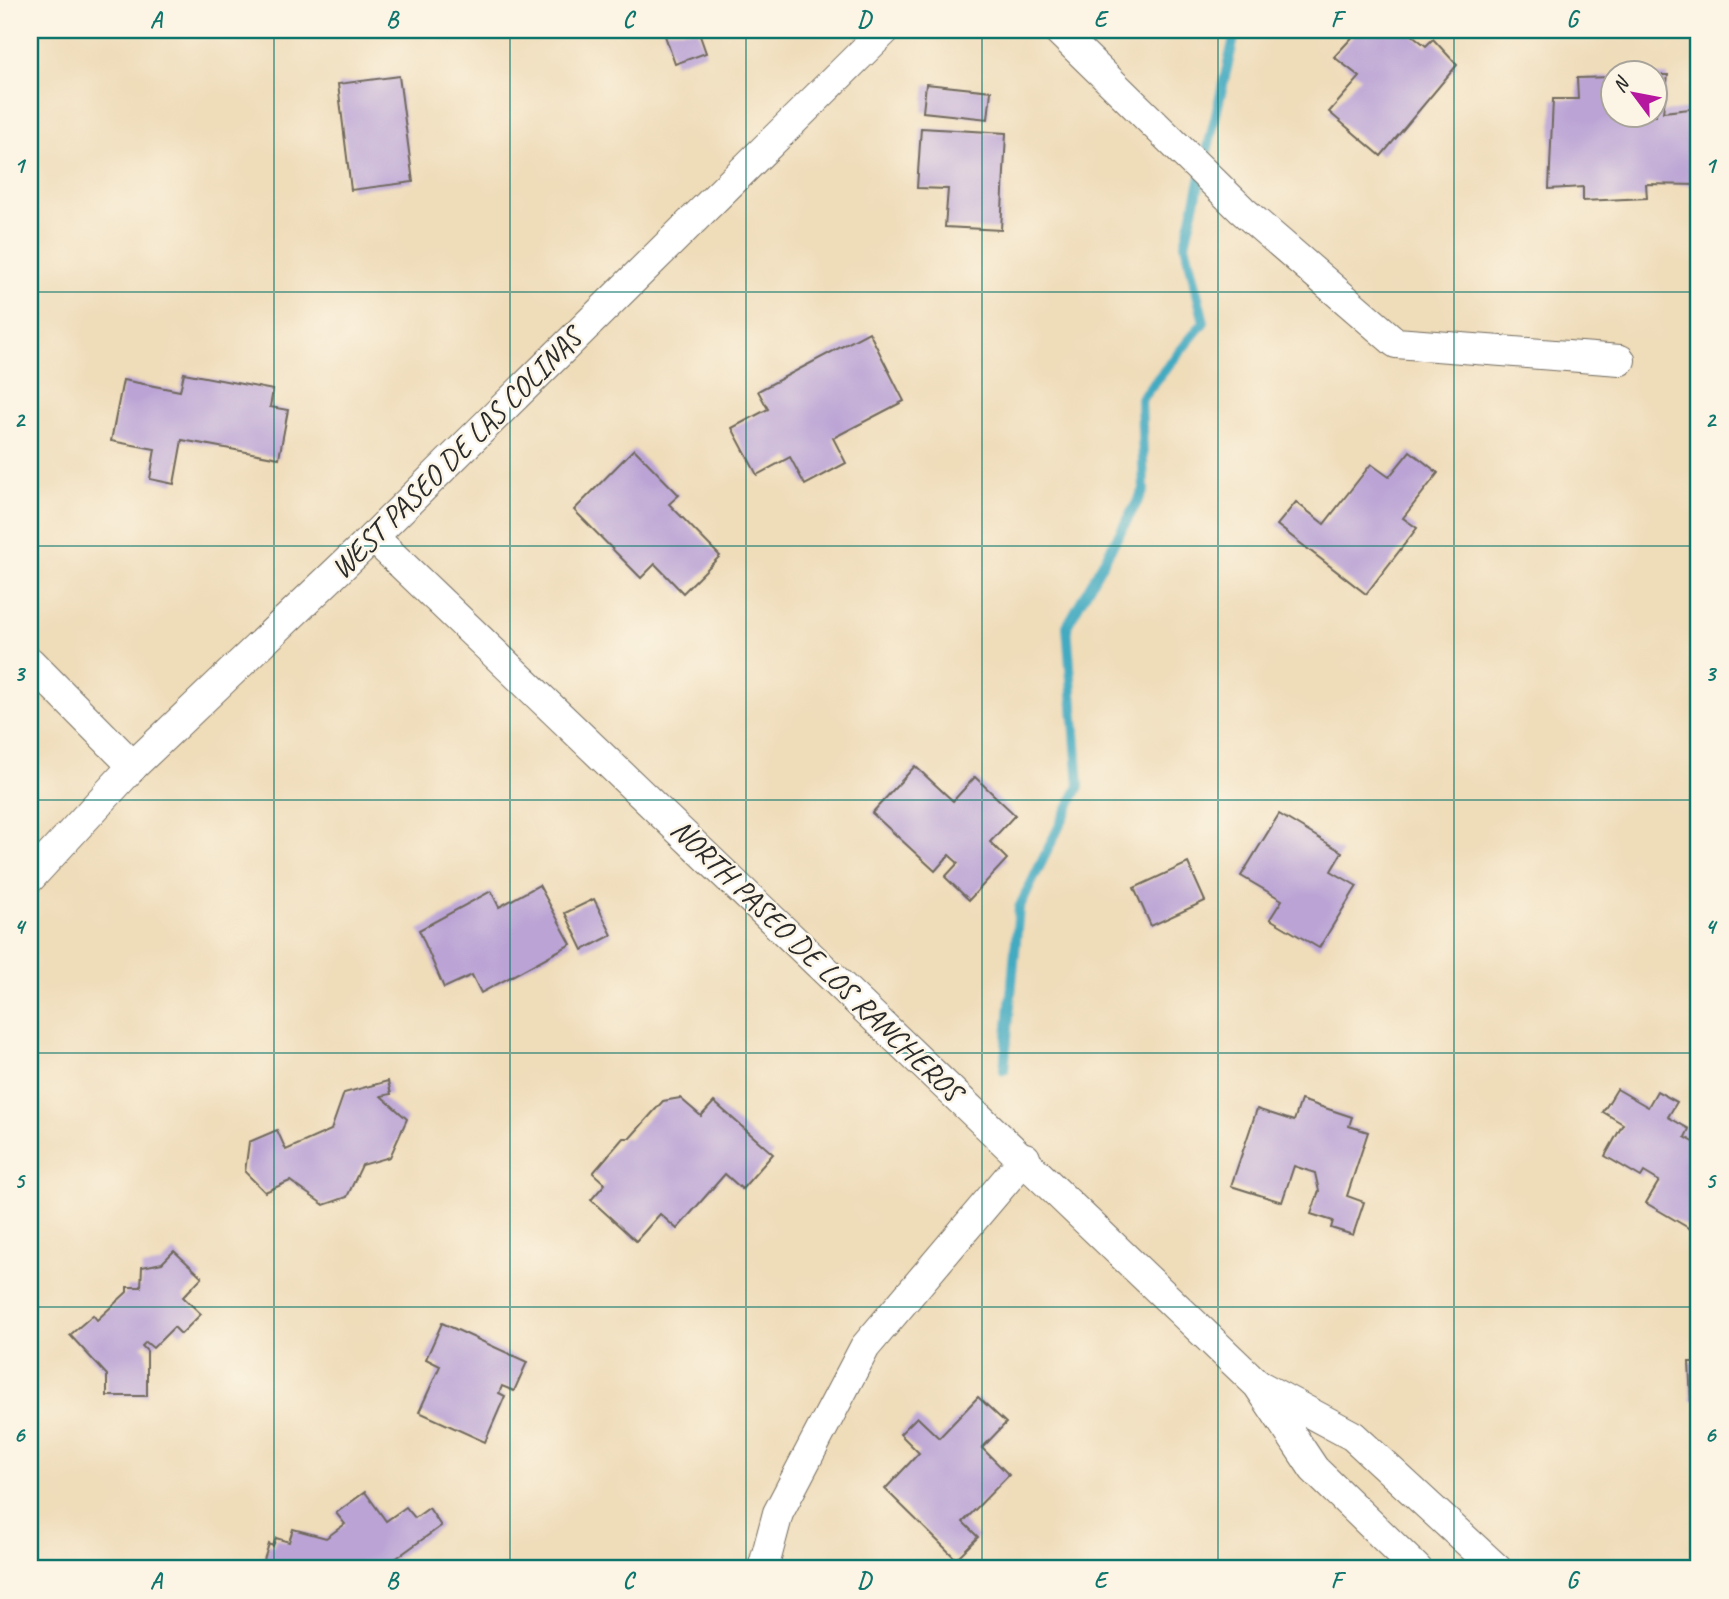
<svg xmlns="http://www.w3.org/2000/svg" width="1729" height="1599" font-family="Caveat,sans-serif">
<style>
.lines{fill:none;stroke-linecap:round;stroke-linejoin:round}
.stream{stroke:#42aac1;stroke-width:10}
.building{fill:#bba4d5}
.minor-casing{stroke:#70695d;stroke-width:32}
.minor{stroke:#fff;stroke-width:30}
.grid{fill:none;stroke:#0f766e;stroke-width:2;stroke-opacity:0.55}
.labels{text-anchor:middle;dominant-baseline:central;stroke-width:5;stroke-linejoin:round;paint-order:stroke}
.street-label{font-size:30px;fill:#2b2b2b;stroke:#fcf5e5}
.neatline{fill:none;stroke:#0f766e;stroke-width:2.5}
.grid-label{font-size:23px;text-anchor:middle;font-weight:bold;fill:#0f766e}
</style>
<rect width="100%" height="100%" fill="#fcf5e5"/>
<filter id="ink" filterUnits="userSpaceOnUse"><feTurbulence type="fractalNoise" baseFrequency=".0143" numOctaves="2"/><feDisplacementMap in="SourceGraphic" scale="14" xChannelSelector="R" yChannelSelector="G"/><feConvolveMatrix kernelMatrix="1 2 1 2 8 2 1 2 1" color-interpolation-filters="sRGB"/></filter>
<filter id="wash" filterUnits="userSpaceOnUse"><feTurbulence type="fractalNoise" baseFrequency=".00686" numOctaves="4" result="noise"/><feDisplacementMap in="SourceGraphic" scale="28" xChannelSelector="R" yChannelSelector="G"/><feGaussianBlur stdDeviation="1.57" result="paint"/><feColorMatrix in="noise" values="0 0 0 0 0 0 0 0 0 0 0 0 0 0 0 0 0 1.4 0 .05"/><feComposite in="paint" operator="in"/></filter>
<g filter="url(#wash)">
<rect width="100%" height="100%" fill="#efdcb9"/>
<g class="lines">
<!-- stream -->
<path class="stream" d="M 1004,1070 L 1019,908 L 1079,786 L 1067,626 L 1144,490 L 1141,399 L 1204,322 L 1185,244 L 1236,30"/>
</g>
<g id="blocks">
<!-- building -->
<g class="building">
<path d="M 663,30 L 698,30 L 706,53 L 675,64 Z"/>
<path d="M 1359,30 L 1406,30 L 1426,46 L 1433,39 L 1457,65 L 1381,156 L 1329,112 L 1360,77 L 1334,57 Z"/>
<path d="M 1656,75 L 1668,75 L 1663,112 L 1698,108 L 1699,185 L 1646,184 L 1647,198 L 1583,201 L 1583,187 L 1549,189 L 1553,99 L 1578,99 L 1577,78 L 1614,77 L 1614,116 L 1656,116 Z"/>
<path d="M 399,76 L 413,182 L 351,190 L 338,84 Z"/>
<path d="M 926,84 L 991,91 L 988,119 L 923,112 Z"/>
<path d="M 921,128 L 1006,133 L 1001,230 L 945,227 L 948,189 L 917,188 Z"/>
<path d="M 869,332 L 904,401 L 833,438 L 846,463 L 805,485 L 790,457 L 757,475 L 732,428 L 768,409 L 758,391 Z"/>
<path d="M 184,373 L 273,390 L 270,407 L 288,410 L 279,458 L 182,440 L 174,484 L 150,479 L 155,449 L 111,441 L 123,380 L 180,391 Z"/>
<path d="M 634,449 L 679,495 L 669,504 L 720,556 L 683,593 L 655,564 L 641,578 L 574,510 Z"/>
<path d="M 1410,451 L 1438,473 L 1403,518 L 1417,528 L 1366,594 L 1277,525 L 1296,502 L 1324,524 L 1371,464 L 1389,477 Z"/>
<path d="M 915,766 L 953,801 L 975,777 L 1015,815 L 990,842 L 1007,859 L 969,900 L 945,877 L 958,863 L 949,855 L 935,871 L 872,813 Z"/>
<path d="M 1279,814 L 1342,852 L 1331,871 L 1357,886 L 1319,948 L 1270,919 L 1282,900 L 1241,876 Z"/>
<path d="M 1188,863 L 1205,901 L 1151,926 L 1134,888 Z"/>
<path d="M 539,885 L 571,944 L 481,993 L 472,975 L 444,988 L 419,930 L 491,891 L 499,907 Z"/>
<path d="M 594,899 L 612,935 L 583,950 L 565,913 Z"/>
<path d="M 388,1081 L 391,1094 L 381,1096 L 407,1119 L 390,1157 L 362,1165 L 347,1197 L 324,1205 L 290,1181 L 265,1192 L 245,1172 L 249,1142 L 277,1130 L 286,1150 L 331,1130 L 344,1093 Z"/>
<path d="M 1617,1089 L 1648,1107 L 1657,1091 L 1677,1102 L 1668,1117 L 1689,1129 L 1685,1137 L 1699,1145 L 1699,1234 L 1646,1203 L 1659,1181 L 1644,1172 L 1641,1177 L 1605,1156 L 1623,1124 L 1603,1112 Z"/>
<path d="M 680,1098 L 701,1116 L 714,1102 L 773,1154 L 742,1189 L 725,1174 L 677,1229 L 660,1214 L 636,1241 L 591,1200 L 605,1184 L 593,1173 L 623,1138 L 630,1138 L 663,1101 Z"/>
<path d="M 1301,1100 L 1352,1117 L 1349,1126 L 1368,1132 L 1347,1196 L 1364,1202 L 1353,1235 L 1331,1228 L 1333,1221 L 1311,1214 L 1319,1191 L 1315,1173 L 1294,1166 L 1282,1202 L 1231,1186 L 1257,1109 L 1294,1121 Z"/>
<path d="M 174,1251 L 202,1277 L 183,1297 L 201,1314 L 181,1334 L 174,1327 L 153,1348 L 146,1342 L 142,1346 L 147,1351 L 147,1396 L 107,1396 L 107,1375 L 70,1335 L 93,1315 L 97,1320 L 127,1292 L 127,1287 L 141,1287 L 142,1267 L 162,1263 Z"/>
<path d="M 442,1323 L 527,1362 L 514,1391 L 502,1386 L 499,1393 L 505,1396 L 485,1442 L 419,1412 L 440,1366 L 426,1359 Z"/>
<path d="M 1689,1362 L 1699,1362 L 1699,1401 L 1691,1401 Z"/>
<path d="M 978,1397 L 1006,1423 L 982,1448 L 1009,1475 L 963,1522 L 978,1537 L 956,1559 L 885,1489 L 919,1453 L 900,1434 L 917,1417 L 939,1438 Z"/>
<path d="M 365,1492 L 386,1521 L 406,1507 L 415,1518 L 429,1508 L 441,1526 L 391,1562 L 395,1567 L 392,1569 L 261,1569 L 269,1544 L 273,1546 L 276,1538 L 289,1542 L 293,1529 L 326,1538 L 345,1524 L 336,1513 Z"/>
</g>
</g>
</g>
<g filter="url(#ink)">
<use href="#blocks" fill-opacity="0" stroke="#70695d" stroke-width="2"/>
<g class="lines">
<!-- minor casing -->
<g class="minor-casing">
<g id="minor">
<path d="M 1058,30 L 1242,210 L 1396,343 L 1620,360"/>
<path d="M 373,537 L 1258,1385 L 1314,1469 L 1417,1569"/>
<path d="M 30,662 L 133,766"/>
<path d="M 30,878 L 133,766 L 373,537 L 885,30"/>
<path d="M 1262,1387 L 1353,1436 L 1497,1569"/>
<path d="M 763,1569 L 778,1513 L 865,1347 L 1025,1158"/>
</g>
</g>
<!-- minor -->
<use href="#minor" class="minor"/>
</g>
</g>
<!-- grid -->
<path class="grid" d="M 274,30 L 274,1569M 510,30 L 510,1569M 746,30 L 746,1569M 982,30 L 982,1569M 1218,30 L 1218,1569M 1454,30 L 1454,1569M 30,292 L 1699,292M 30,546 L 1699,546M 30,800 L 1699,800M 30,1053 L 1699,1053M 30,1307 L 1699,1307"/>
<g class="labels">
<!-- street labels -->
<g class="street-label">
<text transform="translate(456 453) rotate(-45)">WEST PASEO DE LAS COLINAS</text>
<text transform="translate(817 960) rotate(44)">NORTH PASEO DE LOS RANCHEROS</text>
</g>
</g>
<!-- margin -->
<rect width="1729" height="1599" fill="none" stroke="#fcf5e5" stroke-width="77"/>
<!-- north arrow -->
<g transform="translate(1634 94) rotate(302)"><circle r="33" fill="#fcf5e5" stroke="#a8a49b" stroke-width="2"/>
<path d="M0-5L12 26L0 18L-12 26Z" fill="#b5179e"/>
<text y="-10" font-size="19" font-weight="bold" text-anchor="middle" fill="#2b2b2b">N</text>
</g>
<rect x="38" y="38" width="1652" height="1522" class="neatline"/>
<g class="grid-label">
<text x="156" y="27">A</text>
<text x="392" y="27">B</text>
<text x="628" y="27">C</text>
<text x="864" y="27">D</text>
<text x="1100" y="27">E</text>
<text x="1336" y="27">F</text>
<text x="1572" y="27">G</text>
<text x="19" y="173">1</text>
<text x="1710" y="173">1</text>
<text x="19" y="427">2</text>
<text x="1710" y="427">2</text>
<text x="19" y="681">3</text>
<text x="1710" y="681">3</text>
<text x="19" y="934">4</text>
<text x="1710" y="934">4</text>
<text x="19" y="1188">5</text>
<text x="1710" y="1188">5</text>
<text x="19" y="1442">6</text>
<text x="1710" y="1442">6</text>
<text x="156" y="1588">A</text>
<text x="392" y="1588">B</text>
<text x="628" y="1588">C</text>
<text x="864" y="1588">D</text>
<text x="1100" y="1588">E</text>
<text x="1336" y="1588">F</text>
<text x="1572" y="1588">G</text>
</g>
</svg>
